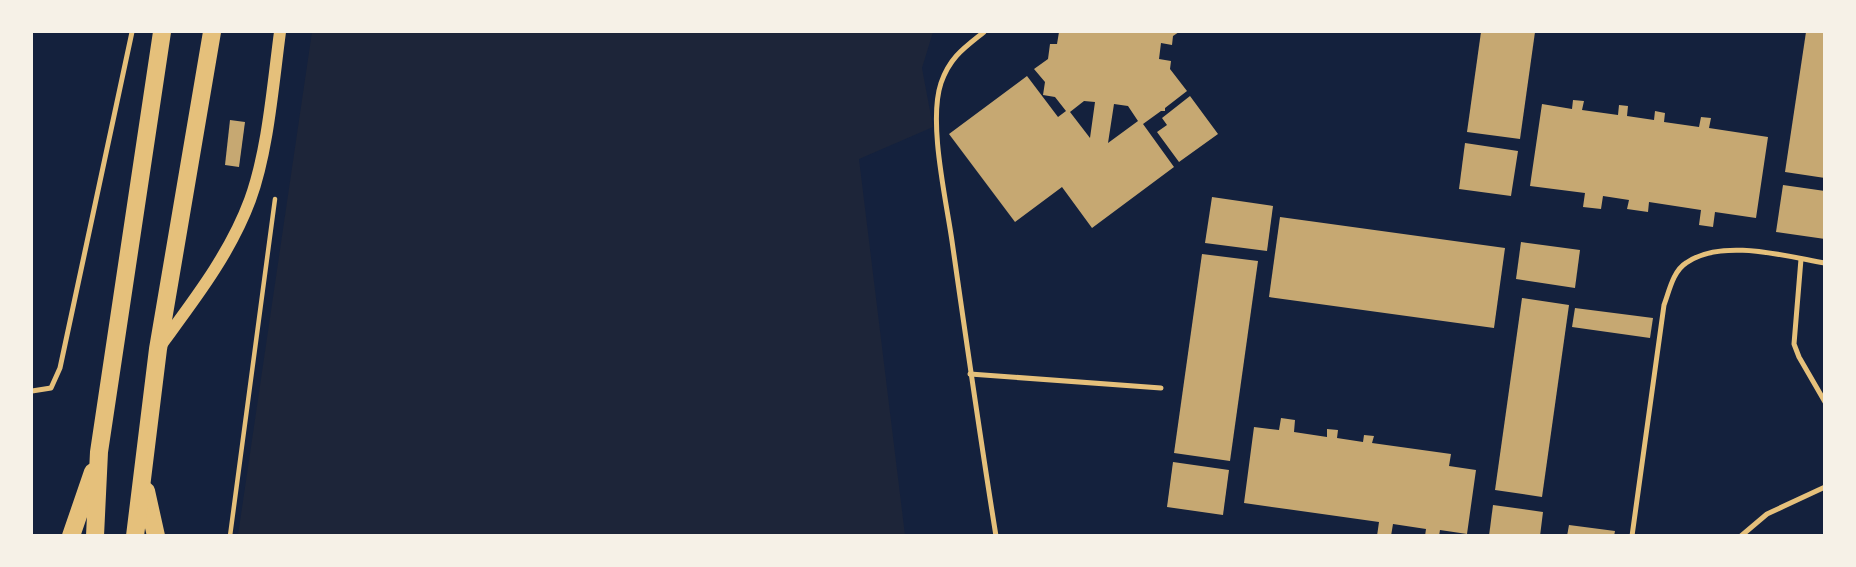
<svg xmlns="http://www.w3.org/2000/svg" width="1856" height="567" font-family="Rubik,sans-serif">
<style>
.green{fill:#1d2539}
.building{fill:#c6a872;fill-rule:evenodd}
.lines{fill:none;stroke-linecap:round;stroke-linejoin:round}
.path{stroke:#e5c07b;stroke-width:4.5}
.service{stroke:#e5c07b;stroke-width:5}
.tertiary{stroke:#e5c07b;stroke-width:12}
.primary{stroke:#e5c07b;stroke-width:18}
</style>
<rect width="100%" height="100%" fill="#14213d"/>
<!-- green -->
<path class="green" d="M 312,32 L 933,32 L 922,68 L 933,127 L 859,159 L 905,535 L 238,535 Z"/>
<!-- building -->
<g class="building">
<path d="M 1059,32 L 1179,32 L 1173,36 L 1172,45 L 1161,43 L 1159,59 L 1171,61 L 1170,69 L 1187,91 L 1165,108 L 1165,111 L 1161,111 L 1143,124 L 1174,167 L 1092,228 L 1062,187 L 1015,222 L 949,134 L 1027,76 L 1058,117 L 1066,111 L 1055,97 L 1043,95 L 1045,82 L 1034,69 L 1048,59 L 1050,44 L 1057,44 ZM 1084,101 L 1095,102 L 1090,138 L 1070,112 ZM 1114,104 L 1128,106 L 1138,121 L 1108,143 Z"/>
<path d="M 1481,32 L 1535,32 L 1520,139 L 1467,132 Z"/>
<path d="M 1806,32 L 1825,32 L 1825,178 L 1785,172 Z"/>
<path d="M 1190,96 L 1218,134 L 1179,162 L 1157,132 L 1167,125 L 1162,118 Z"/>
<path d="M 1573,100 L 1584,101 L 1582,110 L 1618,115 L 1619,105 L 1628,106 L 1627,116 L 1654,120 L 1655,111 L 1665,113 L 1664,122 L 1699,127 L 1701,117 L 1711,118 L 1709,128 L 1768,137 L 1756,218 L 1715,212 L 1713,227 L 1699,225 L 1701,210 L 1649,202 L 1648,212 L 1627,209 L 1629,200 L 1603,196 L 1601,209 L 1583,207 L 1585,193 L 1530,186 L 1542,104 L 1572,109 Z"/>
<path d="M 230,120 L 245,122 L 239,167 L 225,165 Z"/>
<path d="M 1465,143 L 1518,151 L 1511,196 L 1459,189 Z"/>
<path d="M 1783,185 L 1825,191 L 1825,239 L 1776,232 Z"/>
<path d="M 1212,197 L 1273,206 L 1267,251 L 1205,243 Z"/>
<path d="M 1280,217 L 1505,248 L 1494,328 L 1269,297 Z"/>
<path d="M 1521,242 L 1580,250 L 1575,288 L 1516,279 Z"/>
<path d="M 1202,254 L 1258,261 L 1230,461 L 1174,453 Z"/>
<path d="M 1522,298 L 1569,305 L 1542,497 L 1495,490 Z"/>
<path d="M 1575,308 L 1653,318 L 1650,338 L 1572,327 Z"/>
<path d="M 1281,418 L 1295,420 L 1294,432 L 1327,437 L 1327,429 L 1338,430 L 1337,438 L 1363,442 L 1364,435 L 1374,436 L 1372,443 L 1451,454 L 1449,466 L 1476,470 L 1467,534 L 1440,530 L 1439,536 L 1425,536 L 1426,529 L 1393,524 L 1391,536 L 1377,536 L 1379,522 L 1244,503 L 1254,427 L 1279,430 Z"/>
<path d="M 1173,462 L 1229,470 L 1223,515 L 1167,507 Z"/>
<path d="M 1493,505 L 1543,512 L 1540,536 L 1489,536 Z"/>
<path d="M 1569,525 L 1615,531 L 1614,536 L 1567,536 Z"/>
</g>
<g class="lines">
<!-- path -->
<path class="path" d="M 230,536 L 275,199"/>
<!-- service -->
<g class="service">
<path d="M 984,32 C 964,48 950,57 941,83 C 928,122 946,199 952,241 C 966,339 980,437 996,536"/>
<path d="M 1801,259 L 1794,344 L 1799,357 L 1825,402"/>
<path d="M 970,374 L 1161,388"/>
<path d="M 32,391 L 51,388 L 60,368 L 132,32"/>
<path d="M 1632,536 L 1664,305 C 1669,292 1673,271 1686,263 C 1721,238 1785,256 1825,263"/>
<path d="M 1741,536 L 1767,514 L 1825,487"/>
</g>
<!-- tertiary -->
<path class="tertiary" d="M 161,345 C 194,300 230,254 250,200 C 268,151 273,84 280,32"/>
<!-- primary -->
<g class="primary">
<path d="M 146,491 L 156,536"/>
<path d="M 71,536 L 93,472"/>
<path d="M 95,536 L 99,452 L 162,32"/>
<path d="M 135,536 L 158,349 L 212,32"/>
</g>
</g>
<!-- border -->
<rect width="1856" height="567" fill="none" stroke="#f6f1e7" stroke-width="66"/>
</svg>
